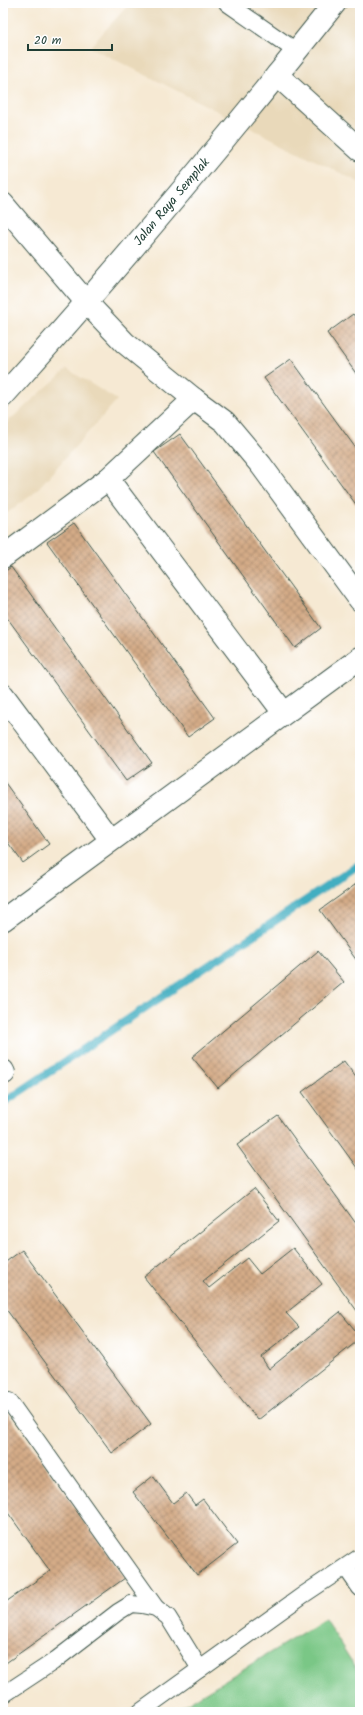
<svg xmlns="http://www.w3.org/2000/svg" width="363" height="1715" font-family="Kalam,sans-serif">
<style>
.built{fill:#e9d9ba}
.pitch{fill:#7ac786;stroke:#4c825d}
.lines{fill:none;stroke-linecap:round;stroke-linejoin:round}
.stream{stroke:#43aec1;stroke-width:8}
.building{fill:url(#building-cross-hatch)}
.service-casing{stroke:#3f574c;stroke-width:18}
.minor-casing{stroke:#3f574c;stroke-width:24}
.primary-casing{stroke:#3f574c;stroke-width:24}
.service{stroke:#fff;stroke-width:16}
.minor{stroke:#fff;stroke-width:22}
.primary{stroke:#fff;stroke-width:22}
.labels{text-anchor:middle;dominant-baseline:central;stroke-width:3.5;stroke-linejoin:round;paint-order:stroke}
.street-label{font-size:13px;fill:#1f3d34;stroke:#fff}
</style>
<defs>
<pattern id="building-cross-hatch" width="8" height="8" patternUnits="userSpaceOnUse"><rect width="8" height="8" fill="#d4ab87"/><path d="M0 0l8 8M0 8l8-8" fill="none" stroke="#ab8c6f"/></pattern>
</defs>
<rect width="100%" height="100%" fill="#fff"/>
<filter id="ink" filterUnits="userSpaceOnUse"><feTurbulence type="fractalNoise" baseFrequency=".025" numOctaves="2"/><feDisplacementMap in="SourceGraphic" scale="8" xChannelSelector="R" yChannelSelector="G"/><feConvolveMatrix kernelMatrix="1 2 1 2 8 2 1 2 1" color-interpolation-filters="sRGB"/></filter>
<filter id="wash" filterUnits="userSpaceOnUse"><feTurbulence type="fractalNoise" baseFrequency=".012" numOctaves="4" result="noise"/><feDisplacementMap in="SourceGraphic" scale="16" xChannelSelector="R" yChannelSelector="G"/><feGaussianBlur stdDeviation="0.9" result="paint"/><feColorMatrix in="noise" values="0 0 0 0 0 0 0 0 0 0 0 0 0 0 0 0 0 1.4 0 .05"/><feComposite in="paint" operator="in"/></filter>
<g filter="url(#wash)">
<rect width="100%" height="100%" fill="#f6e9d3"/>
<!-- built -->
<g class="built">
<path d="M 130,3 L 360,3 L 360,183 L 90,47 Z"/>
<path d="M 67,369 L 117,400 L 33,494 L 3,516 L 3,426 Z"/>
</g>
<!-- pitch -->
<path class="pitch" d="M 325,1619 L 360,1675 L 360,1712 L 173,1712 Z"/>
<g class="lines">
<!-- stream -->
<path class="stream" d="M 3,1103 L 360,864"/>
</g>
<g id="blocks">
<!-- building -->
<g class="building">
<path d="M 353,314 L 360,323 L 360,379 L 327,333 Z"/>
<path d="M 291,359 L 360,454 L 360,510 L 264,378 Z"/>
<path d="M 180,434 L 321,628 L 295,648 L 154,452 Z"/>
<path d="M 74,523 L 215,718 L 188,737 L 47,542 Z"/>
<path d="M 11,567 L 152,763 L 126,781 L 3,612 L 3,573 Z"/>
<path d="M 3,780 L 49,844 L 23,863 L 3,836 Z"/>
<path d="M 359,882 L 360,883 L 360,965 L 320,910 Z"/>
<path d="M 318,951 L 344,982 L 218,1088 L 192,1057 Z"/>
<path d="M 344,1061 L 360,1083 L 360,1172 L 302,1092 Z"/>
<path d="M 278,1116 L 360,1229 L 360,1315 L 237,1145 Z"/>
<path d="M 254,1189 L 279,1221 L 203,1281 L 209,1288 L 247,1258 L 260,1274 L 293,1248 L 322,1284 L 286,1313 L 299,1327 L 261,1357 L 269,1369 L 340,1312 L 360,1336 L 360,1339 L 258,1420 L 144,1277 Z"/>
<path d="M 22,1250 L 151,1424 L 112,1453 L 3,1305 L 3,1264 Z"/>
<path d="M 3,1407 L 125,1578 L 3,1665 L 3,1604 L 50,1571 L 3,1506 Z"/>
<path d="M 153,1476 L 173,1503 L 186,1493 L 195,1505 L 203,1499 L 237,1544 L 197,1575 L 133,1492 Z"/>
</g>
</g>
</g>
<g filter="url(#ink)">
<use href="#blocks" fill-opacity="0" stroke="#3f574c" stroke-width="1"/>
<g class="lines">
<!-- service casing -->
<g class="service-casing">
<g id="service">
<path d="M 227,3 L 296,51"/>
<path d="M 9,1401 L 156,1608"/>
<path d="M 346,1568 L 360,1588"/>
<path d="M 3,1695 L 53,1662 L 118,1612 L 131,1604 L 142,1605 L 156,1608 L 168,1617 L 200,1669"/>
<path d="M 140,1712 L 303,1595 L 360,1557"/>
</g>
</g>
<!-- minor casing -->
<g class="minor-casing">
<g id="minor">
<path d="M 277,75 L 360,150"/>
<path d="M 3,204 L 87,303 L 125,343 L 194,399 L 225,422 L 261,465 L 360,600"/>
<path d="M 108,479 L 284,713"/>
<path d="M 3,557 L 108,479 L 194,399"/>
<path d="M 3,695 L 111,840"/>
<path d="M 3,920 L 360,658"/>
<path d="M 3,1071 L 4,1073"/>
</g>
</g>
<!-- primary casing -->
<g class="primary-casing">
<path id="primary" d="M 3,396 C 118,269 228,137 335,3"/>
</g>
<!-- service -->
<use href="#service" class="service"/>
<!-- minor -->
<use href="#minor" class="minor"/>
<!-- primary -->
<use href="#primary" class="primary"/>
</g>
</g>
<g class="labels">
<!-- street labels -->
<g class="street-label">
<text transform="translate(172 202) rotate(-50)">Jalan Raya Semplak</text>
</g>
</g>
<!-- margin -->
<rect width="363" height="1715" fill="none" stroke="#fff" stroke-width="16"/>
<!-- scale -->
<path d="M28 44v6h84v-6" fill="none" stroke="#1f3d34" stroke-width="2"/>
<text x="34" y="44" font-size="12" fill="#1f3d34" stroke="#ffffff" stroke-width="3" paint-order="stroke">20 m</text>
</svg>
